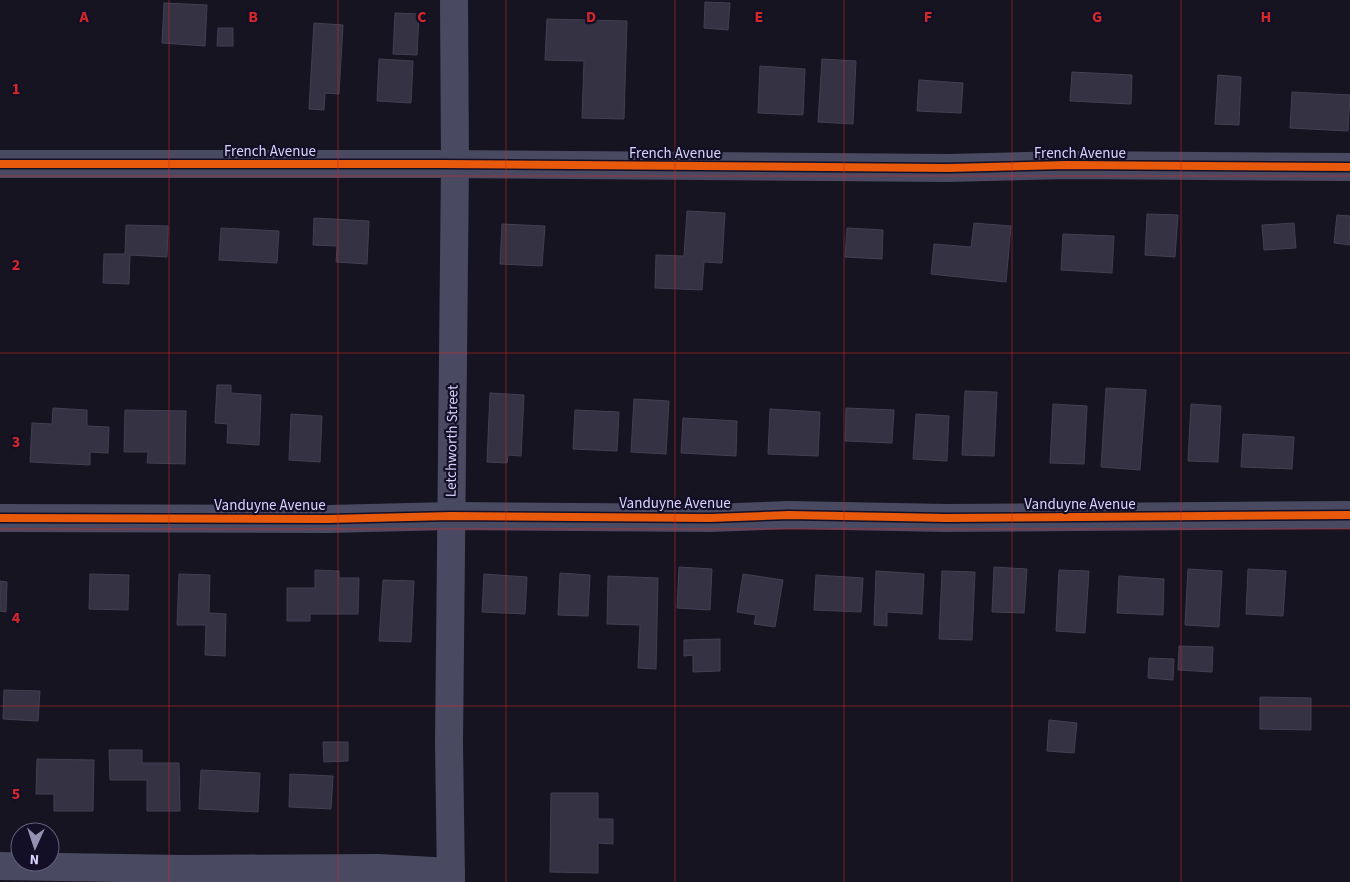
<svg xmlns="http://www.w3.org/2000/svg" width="1350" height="882" font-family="'Source Sans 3',sans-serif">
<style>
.building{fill:#343243;stroke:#433f54}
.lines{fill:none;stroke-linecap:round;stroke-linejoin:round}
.street{stroke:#4a4962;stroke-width:28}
.cycleway-casing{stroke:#130f26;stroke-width:11}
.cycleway{stroke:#e8590c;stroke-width:8}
.grid{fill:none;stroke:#d62828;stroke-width:1;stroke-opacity:0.55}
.labels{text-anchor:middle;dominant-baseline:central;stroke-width:4.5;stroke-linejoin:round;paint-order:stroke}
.street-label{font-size:15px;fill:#d9d4ff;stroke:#130f26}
.grid-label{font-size:16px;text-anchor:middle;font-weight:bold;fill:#d62828;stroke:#130f26;stroke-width:4.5;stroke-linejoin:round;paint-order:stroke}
</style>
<rect width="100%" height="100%" fill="#161421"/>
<!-- building -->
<g class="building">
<path d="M 705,2 L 730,3 L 728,30 L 704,28 Z"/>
<path d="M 164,3 L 207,5 L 205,46 L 162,43 Z"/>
<path d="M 395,13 L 419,14 L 417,55 L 393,54 Z"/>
<path d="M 547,19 L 627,21 L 624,119 L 582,118 L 584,61 L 545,60 Z"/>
<path d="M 314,23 L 343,25 L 339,94 L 325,93 L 324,110 L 309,109 Z"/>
<path d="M 218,28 L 233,28 L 233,46 L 217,46 Z"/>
<path d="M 379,59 L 413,61 L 411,103 L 377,101 Z"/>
<path d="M 822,59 L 856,61 L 853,124 L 818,122 Z"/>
<path d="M 760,66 L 805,69 L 803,115 L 758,113 Z"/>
<path d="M 1072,72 L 1132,75 L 1131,104 L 1070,101 Z"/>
<path d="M 1218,75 L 1241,77 L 1239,125 L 1215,124 Z"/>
<path d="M 919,80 L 963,83 L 961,113 L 917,111 Z"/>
<path d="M 1292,92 L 1350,95 L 1348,131 L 1290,128 Z"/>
<path d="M 687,211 L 725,213 L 722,263 L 704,262 L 702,290 L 655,288 L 656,255 L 684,256 Z"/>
<path d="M 1147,214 L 1178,215 L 1175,257 L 1145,255 Z"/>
<path d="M 1337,215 L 1350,216 L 1350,245 L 1334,243 Z"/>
<path d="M 314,218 L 369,221 L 367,264 L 336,262 L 337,246 L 313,245 Z"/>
<path d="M 974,223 L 1011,226 L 1006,282 L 931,274 L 934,244 L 971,247 Z"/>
<path d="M 1294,223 L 1296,248 L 1264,250 L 1262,225 Z"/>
<path d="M 502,224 L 545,226 L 542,266 L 500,264 Z"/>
<path d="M 126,225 L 168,226 L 167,257 L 130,255 L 129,284 L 103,283 L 104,254 L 125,254 Z"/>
<path d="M 221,228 L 279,231 L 277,263 L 219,260 Z"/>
<path d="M 847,228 L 883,230 L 882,259 L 845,257 Z"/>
<path d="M 1063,234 L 1114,236 L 1112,273 L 1061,270 Z"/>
<path d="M 217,385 L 231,385 L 231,393 L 261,395 L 259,445 L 227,443 L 228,424 L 215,423 Z"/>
<path d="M 1106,388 L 1146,390 L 1140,470 L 1101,467 Z"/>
<path d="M 965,391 L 997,392 L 994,456 L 962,455 Z"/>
<path d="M 490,393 L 524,395 L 521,456 L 508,455 L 507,463 L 487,462 Z"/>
<path d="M 634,399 L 669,401 L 666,454 L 631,452 Z"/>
<path d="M 1053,404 L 1087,406 L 1084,464 L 1050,463 Z"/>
<path d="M 1191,404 L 1221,406 L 1218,462 L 1188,461 Z"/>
<path d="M 53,408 L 87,410 L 87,426 L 109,427 L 108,453 L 90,452 L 90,465 L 30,462 L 32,423 L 52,424 Z"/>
<path d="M 846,408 L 894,410 L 892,443 L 845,441 Z"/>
<path d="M 770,409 L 820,412 L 818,456 L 768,454 Z"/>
<path d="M 125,410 L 186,411 L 185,464 L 147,463 L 148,452 L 124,452 Z"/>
<path d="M 575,410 L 619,412 L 617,451 L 573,449 Z"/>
<path d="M 291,414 L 322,416 L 320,462 L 289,460 Z"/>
<path d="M 916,414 L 949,416 L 947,461 L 913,459 Z"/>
<path d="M 683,418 L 737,421 L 736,456 L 681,453 Z"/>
<path d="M 1243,434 L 1294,437 L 1292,469 L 1241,467 Z"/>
<path d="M 679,567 L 712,569 L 710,610 L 677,608 Z"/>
<path d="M 994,567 L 1027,569 L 1024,613 L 992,612 Z"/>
<path d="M 1188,569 L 1222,571 L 1219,627 L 1185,625 Z"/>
<path d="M 1248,569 L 1286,571 L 1283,616 L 1246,614 Z"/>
<path d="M 315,570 L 339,571 L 339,578 L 359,578 L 358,614 L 310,614 L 310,621 L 287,621 L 287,588 L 315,588 Z"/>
<path d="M 1059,570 L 1089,571 L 1085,633 L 1056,631 Z"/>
<path d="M 876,571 L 924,574 L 922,614 L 887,612 L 887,626 L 874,625 Z"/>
<path d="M 942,571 L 975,572 L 972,640 L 939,639 Z"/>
<path d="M 560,573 L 590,575 L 588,616 L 558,615 Z"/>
<path d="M 90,574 L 129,575 L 128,610 L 89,609 Z"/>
<path d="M 179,574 L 210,575 L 209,613 L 226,614 L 225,656 L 205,655 L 206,625 L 177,625 Z"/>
<path d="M 484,574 L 527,577 L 525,614 L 482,612 Z"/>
<path d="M 743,574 L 783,580 L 775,627 L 754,624 L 756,615 L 737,612 Z"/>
<path d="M 816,575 L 863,578 L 861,612 L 814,610 Z"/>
<path d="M 608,576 L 658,578 L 656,669 L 638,668 L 640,625 L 607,624 Z"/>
<path d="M 1119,576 L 1164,579 L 1163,615 L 1117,613 Z"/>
<path d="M 383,580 L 414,581 L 411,642 L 379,641 Z"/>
<path d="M 0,581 L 7,582 L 6,612 L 0,611 Z"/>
<path d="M 720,639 L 720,671 L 693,672 L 693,655 L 684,656 L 684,640 Z"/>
<path d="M 1179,646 L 1213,647 L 1212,672 L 1178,670 Z"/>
<path d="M 1149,658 L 1174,659 L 1173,680 L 1148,678 Z"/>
<path d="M 4,690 L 40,691 L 38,721 L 3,719 Z"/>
<path d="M 1260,697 L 1311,698 L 1311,730 L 1260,729 Z"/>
<path d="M 1049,720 L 1077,723 L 1074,753 L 1047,751 Z"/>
<path d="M 323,742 L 348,742 L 348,761 L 324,762 Z"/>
<path d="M 109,750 L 142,750 L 142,763 L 179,763 L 180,811 L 147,811 L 147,780 L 110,780 Z"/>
<path d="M 37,759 L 94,760 L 93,811 L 54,811 L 54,794 L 36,794 Z"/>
<path d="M 201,770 L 260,773 L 258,812 L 199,809 Z"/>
<path d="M 290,774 L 333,776 L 331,809 L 289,807 Z"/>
<path d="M 551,793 L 598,793 L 598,819 L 613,819 L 613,844 L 598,843 L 598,873 L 550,872 Z"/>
</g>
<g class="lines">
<!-- street -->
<g class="street">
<path d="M 0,164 L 443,164 L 948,168 L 1067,165 L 1350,167"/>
<path d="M 0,518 L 328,519 L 451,516 L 710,518 L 789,515 L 947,518 L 1350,515"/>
<path d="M 0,866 L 181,869 L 378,868 L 451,872"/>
<path d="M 451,882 L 449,743 L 455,165 L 454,0"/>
</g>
<!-- cycleway casing -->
<g class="cycleway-casing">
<g id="cycleway">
<path d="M 0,164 L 443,164 L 948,168 L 1067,165 L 1350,167"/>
<path d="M 0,518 L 328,519 L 451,516 L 710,518 L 789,515 L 947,518 L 1350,515"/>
</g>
</g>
<!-- cycleway -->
<use href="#cycleway" class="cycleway"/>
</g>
<!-- grid -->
<path class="grid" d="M 169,0 L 169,882M 338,0 L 338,882M 506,0 L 506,882M 675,0 L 675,882M 844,0 L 844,882M 1012,0 L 1012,882M 1181,0 L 1181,882M 0,176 L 1350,176M 0,353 L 1350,353M 0,529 L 1350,529M 0,706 L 1350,706"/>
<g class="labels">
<!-- street labels -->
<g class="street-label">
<text x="270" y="151">French Avenue</text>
<text x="675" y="153">French Avenue</text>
<text x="1080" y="153">French Avenue</text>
<text transform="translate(452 441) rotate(-89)">Letchworth Street</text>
<text x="675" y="503">Vanduyne Avenue</text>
<text x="1080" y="504">Vanduyne Avenue</text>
<text x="270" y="505">Vanduyne Avenue</text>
</g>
</g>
<g class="grid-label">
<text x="84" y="22">A</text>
<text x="253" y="22">B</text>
<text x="422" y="22">C</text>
<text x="591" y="22">D</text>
<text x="759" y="22">E</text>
<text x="928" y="22">F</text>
<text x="1097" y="22">G</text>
<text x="1266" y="22">H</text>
<text x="16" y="94">1</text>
<text x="16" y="270">2</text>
<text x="16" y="447">3</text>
<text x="16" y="623">4</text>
<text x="16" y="799">5</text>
</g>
<!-- north arrow -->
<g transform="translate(35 847) rotate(183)"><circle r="24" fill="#130f26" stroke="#625e7d"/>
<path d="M0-4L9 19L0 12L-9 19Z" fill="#9591b1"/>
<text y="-8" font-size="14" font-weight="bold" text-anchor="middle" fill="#d9d4ff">N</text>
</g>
</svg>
